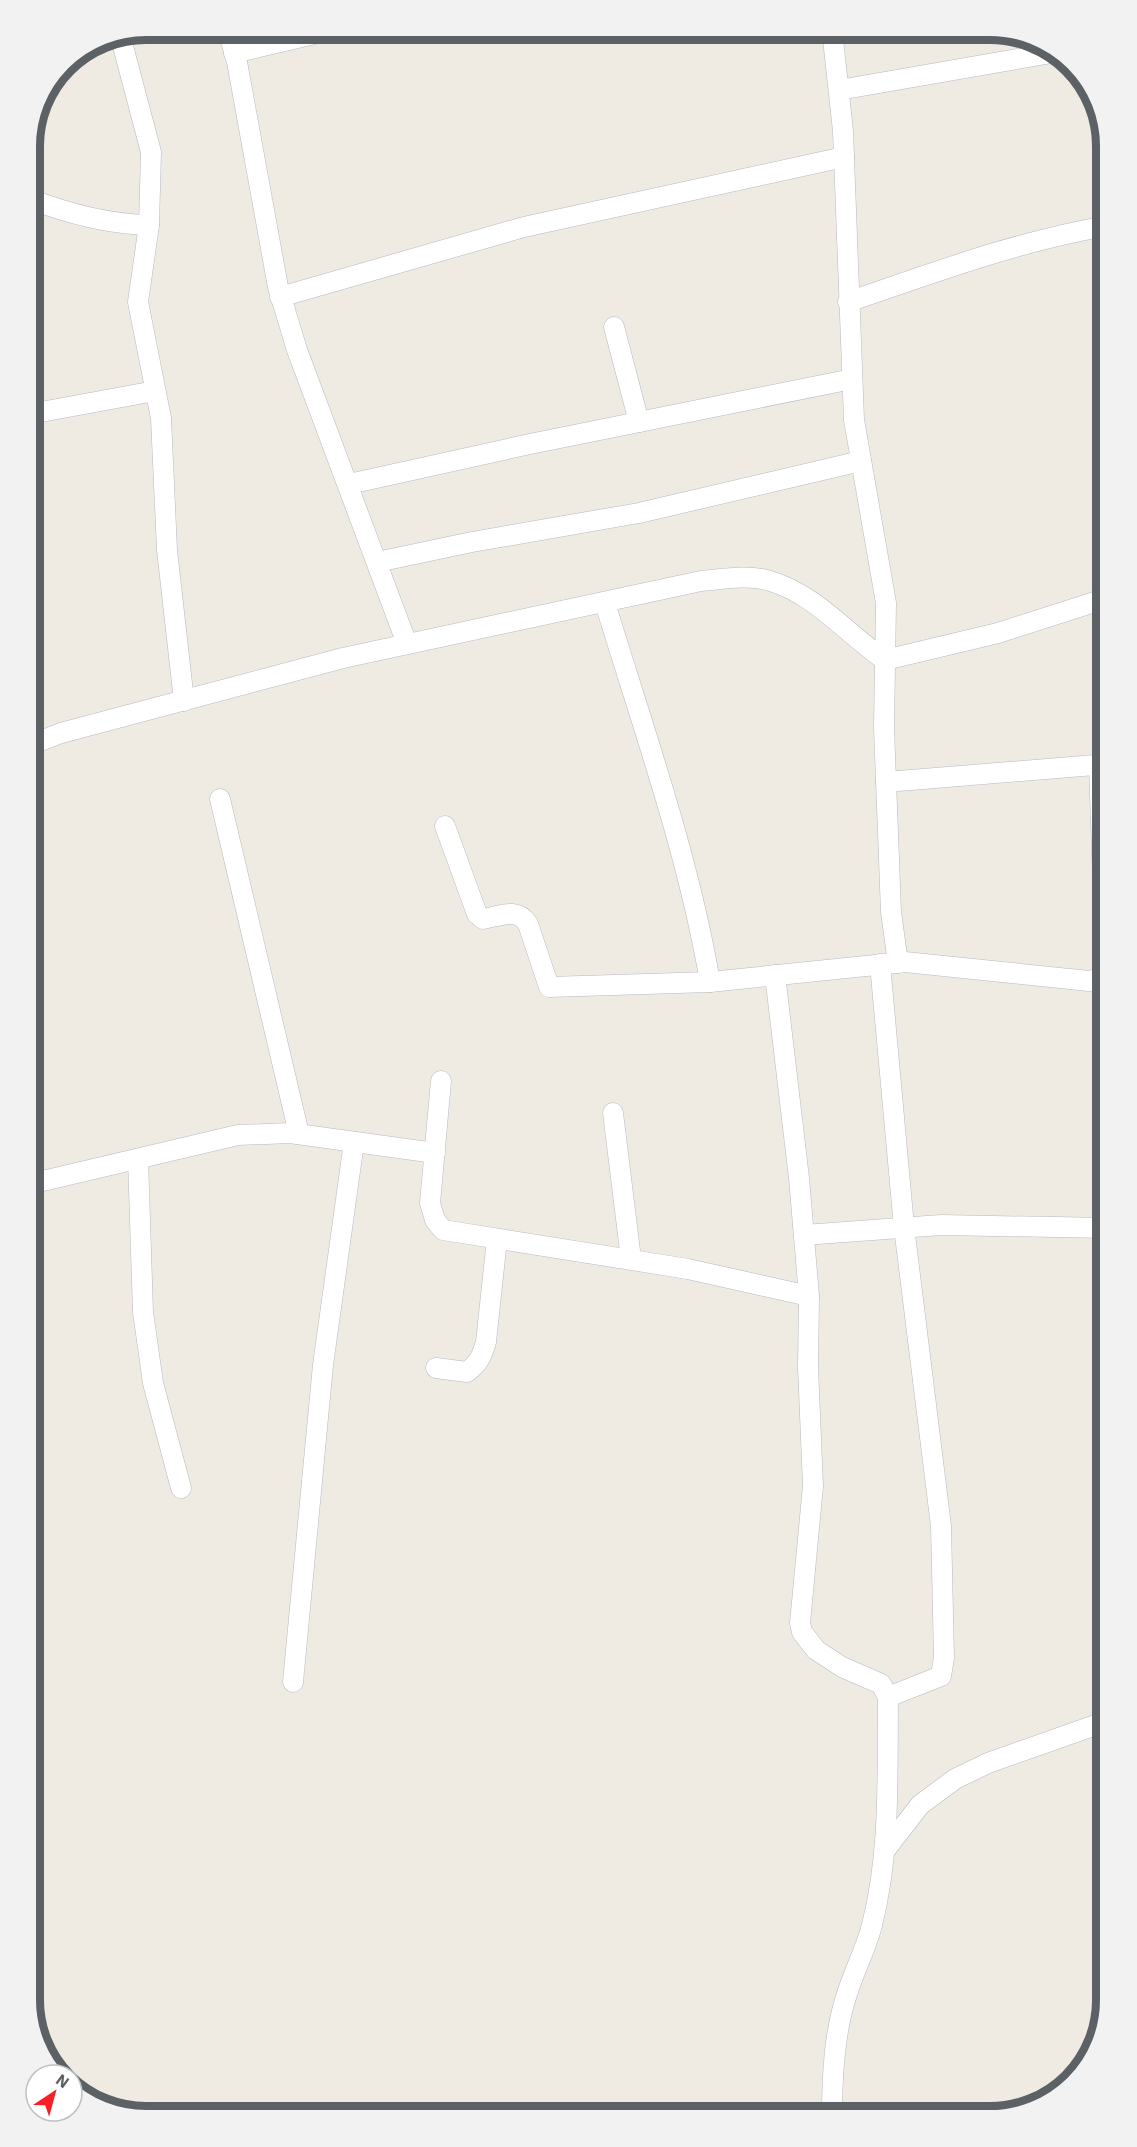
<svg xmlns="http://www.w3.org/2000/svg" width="1137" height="2147" font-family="'IBM Plex Sans',sans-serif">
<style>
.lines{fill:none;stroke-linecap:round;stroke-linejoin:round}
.street-casing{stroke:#b5babe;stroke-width:21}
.street{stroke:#fff;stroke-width:20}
.rim{fill:none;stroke:#5b6165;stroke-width:8}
</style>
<rect width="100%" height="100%" fill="#efebe3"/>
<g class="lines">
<!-- street casing -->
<g class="street-casing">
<g id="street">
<path d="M 228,30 L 237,62 L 278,287 L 297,350 L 407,644"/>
<path d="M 832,30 L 843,131 L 854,420 L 886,603 L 884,728 L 891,912 L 898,963"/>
<path d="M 120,35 L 151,152 L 149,225 L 138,302 L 161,418 L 167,550 L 184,701"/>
<path d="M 234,53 L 331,30"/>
<path d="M 839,90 L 1057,52"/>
<path d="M 30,199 C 69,214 107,224 149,225"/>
<path d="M 280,297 L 524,227 L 844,157"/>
<path d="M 848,302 C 933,273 1018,241 1107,226"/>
<path d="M 614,327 L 639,422"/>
<path d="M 30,414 L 155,391"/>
<path d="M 349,484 L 530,444 L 852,379"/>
<path d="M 377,562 L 472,542 L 639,513 L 861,461"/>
<path d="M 605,603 C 643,728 688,853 710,982"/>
<path d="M 30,745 L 61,733 L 343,658 L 701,581 C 723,579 749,574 770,581 C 815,594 847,634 885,660 L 998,633 L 1107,598"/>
<path d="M 886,782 L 1107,764"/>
<path d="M 220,799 L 299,1134"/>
<path d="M 445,826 L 477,914 L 483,919 C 501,916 517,907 528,924 L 549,987 L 710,982 L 905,962 L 1089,981 L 1102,978 L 1106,967 L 1099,765"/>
<path d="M 880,964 L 904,1227 L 941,1526 L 944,1658 L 941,1676 L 888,1697"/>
<path d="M 775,975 L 799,1178 L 809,1296 L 808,1367 L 813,1486 L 800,1623 L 802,1632 L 816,1650 L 842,1667 L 881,1684 L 888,1697 C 887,1774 891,1850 872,1925 C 866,1949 854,1971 847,1994 C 834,2032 832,2077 832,2117"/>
<path d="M 441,1081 L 430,1203 L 435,1220 L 443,1230 L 688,1269 L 809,1296"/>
<path d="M 613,1113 L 631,1259"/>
<path d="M 138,1159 L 143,1312 L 153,1383 L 181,1488"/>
<path d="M 30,1184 L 238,1135 L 290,1133 L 435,1153"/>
<path d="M 804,1235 L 941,1225 L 1107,1228"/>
<path d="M 436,1368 L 467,1372 C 479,1363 482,1356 486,1342 L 497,1239"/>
<path d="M 293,1682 L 323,1365 L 354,1142"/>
<path d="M 886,1849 L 920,1805 L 955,1779 L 988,1763 L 1107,1721"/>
</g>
</g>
<!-- street -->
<use href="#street" class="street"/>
</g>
<!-- crop -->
<path d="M0 0H1137V2147H0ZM146 40H990A106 106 0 0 1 1096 146V2000A106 106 0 0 1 990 2106H146A106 106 0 0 1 40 2000V146A106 106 0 0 1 146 40Z" fill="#f2f2f3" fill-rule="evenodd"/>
<path class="rim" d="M146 40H990A106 106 0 0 1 1096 146V2000A106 106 0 0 1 990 2106H146A106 106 0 0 1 40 2000V146A106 106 0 0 1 146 40Z"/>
<!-- north arrow -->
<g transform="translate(54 2093) rotate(36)"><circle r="28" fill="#ffffff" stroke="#bdc0c1" stroke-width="1.5"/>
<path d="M0-4.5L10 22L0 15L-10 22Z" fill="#fa1e28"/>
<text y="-9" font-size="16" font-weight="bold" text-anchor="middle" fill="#5b6165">N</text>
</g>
</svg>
